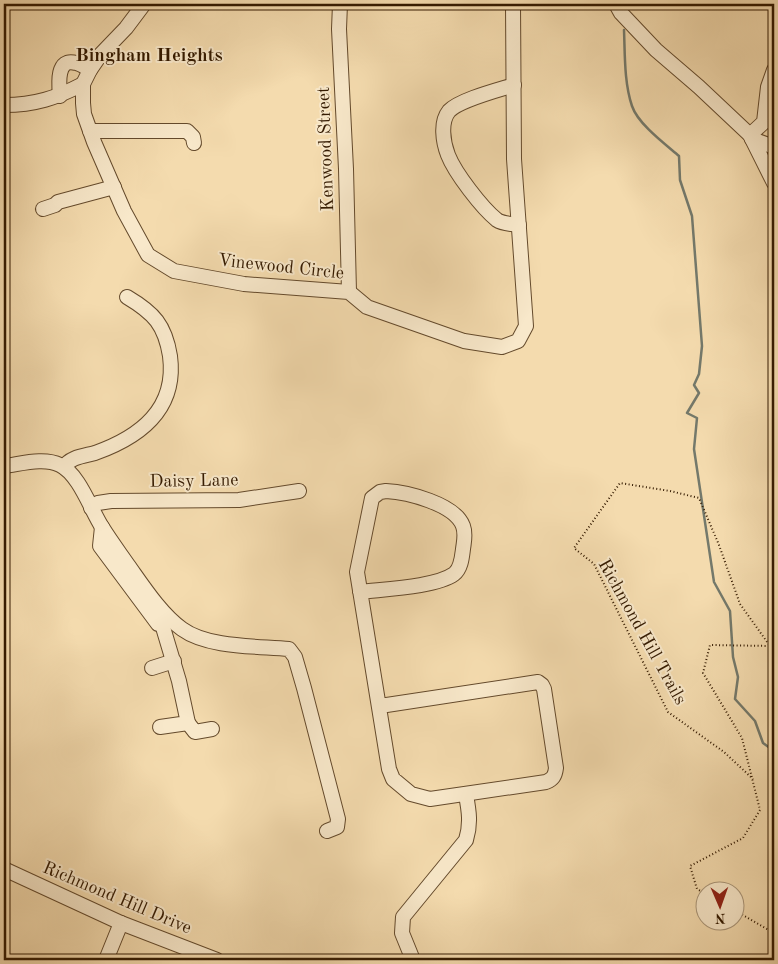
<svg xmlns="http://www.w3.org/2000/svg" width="778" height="964" font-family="'Old Standard TT',serif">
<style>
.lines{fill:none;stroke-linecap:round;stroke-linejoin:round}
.stream{stroke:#74796b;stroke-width:2.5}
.minor-casing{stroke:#644a2c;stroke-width:16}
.path{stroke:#341a00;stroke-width:2;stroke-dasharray:1 2.5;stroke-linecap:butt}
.minor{stroke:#f8e8ca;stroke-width:14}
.labels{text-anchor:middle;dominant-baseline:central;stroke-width:4;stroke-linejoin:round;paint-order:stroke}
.street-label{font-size:18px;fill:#341a00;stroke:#f8e8ca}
.neighbourhood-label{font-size:19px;font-weight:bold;fill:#341a00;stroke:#f8e8ca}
</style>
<rect width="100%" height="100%" fill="#f4dbae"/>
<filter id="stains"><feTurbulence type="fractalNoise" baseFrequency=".004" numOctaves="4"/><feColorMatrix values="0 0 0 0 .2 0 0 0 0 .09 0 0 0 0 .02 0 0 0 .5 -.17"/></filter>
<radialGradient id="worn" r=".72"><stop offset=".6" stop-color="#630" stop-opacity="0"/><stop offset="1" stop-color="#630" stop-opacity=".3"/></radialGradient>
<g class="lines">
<!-- stream -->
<g class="stream">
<path d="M 628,4 L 629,7"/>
<path d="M 624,30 C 625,54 624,82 632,106 C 638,124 665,144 679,156 L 680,180 L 692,216 L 702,346 L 699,374 L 694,385 L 699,393 L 687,413 L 697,418 L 694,449 L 714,582 L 730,611 L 733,657 L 738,677 L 735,699 L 755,721 L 763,743 L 774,751"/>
</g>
<!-- minor casing -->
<g class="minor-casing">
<g id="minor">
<path d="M 144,4 L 126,28 L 101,54 L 90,70 L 83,84 L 83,103 L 84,114 L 94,142 L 124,211 L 148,255 L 174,271 L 244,284 L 349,292 L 367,307 L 464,341 L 502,347 L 518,341 L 526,326 L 514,159 L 513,4"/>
<path d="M 340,4 L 339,29 L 346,169 L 349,292"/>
<path d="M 616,4 L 621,13 L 656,50 L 699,87 L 750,135 L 774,183"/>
<path d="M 514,85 C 498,90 459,100 449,111 C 440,122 443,142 448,155 C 455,173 482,208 497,220 C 503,224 513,224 519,225"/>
<path d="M 60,96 C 59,85 56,57 76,63 C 81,64 86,68 90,70"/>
<path d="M 4,105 C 35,105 56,98 83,84"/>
<path d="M 90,131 L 187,131 L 193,137 L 194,143"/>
<path d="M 750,135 L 764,122 L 768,87 L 774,70"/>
<path d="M 752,139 L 774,147"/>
<path d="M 43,209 L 55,205 L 58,202 L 114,187"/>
<path d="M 4,466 C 21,464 44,457 60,465 C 79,474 91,510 102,527 C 110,540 119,552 128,565 C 143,586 161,614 182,629 C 208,648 258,646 289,649 L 295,657 L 304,688 L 338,819 L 337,827 L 327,831"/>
<path d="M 64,467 C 70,457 84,456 95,453 C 140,437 177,409 170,356 C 165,325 154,313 127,297"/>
<path d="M 91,508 L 98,503 L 111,501 L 239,500 L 299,491"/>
<path d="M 102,527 L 100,546 L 158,624 L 162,624 L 167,618"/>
<path d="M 360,592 C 384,589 436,587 454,574 C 461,569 462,557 463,549 C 464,541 466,534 463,526 C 455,504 407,492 386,491 L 380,492 L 372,498 L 357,572 L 389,769 L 393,779 L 411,794 L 430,799 L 546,782 C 553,779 555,776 556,768 L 544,689 L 542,685 L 538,682 L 380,706"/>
<path d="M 152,668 L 174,661"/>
<path d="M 188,723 L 195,732 L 212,729"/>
<path d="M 160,727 L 188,723 L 179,681 L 162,624"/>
<path d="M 4,869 L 121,923 L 217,960"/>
<path d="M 106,960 L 121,923"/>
<path d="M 413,960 L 402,933 L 403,917 L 466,840 C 471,824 469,811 466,795"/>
</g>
</g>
<!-- path -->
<g class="path">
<path d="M 706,894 L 697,889 L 690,866 L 743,838 L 760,810 L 742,738 L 703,673 L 710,645 L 770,646 L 740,604 L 719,545 L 699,498 L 670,491 L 620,483 L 574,548 L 594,564 L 668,712 L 724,752 L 753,779"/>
<path d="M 736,911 L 774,933"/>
</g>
<!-- minor -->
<use href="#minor" class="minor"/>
</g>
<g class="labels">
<!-- street labels -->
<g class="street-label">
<text transform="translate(326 149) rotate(-92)">Kenwood Street</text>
<text transform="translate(281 267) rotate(6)">Vinewood Circle</text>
<text transform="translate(194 481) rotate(-1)">Daisy Lane</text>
<text transform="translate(642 632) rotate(61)">Richmond Hill Trails</text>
<text transform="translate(117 898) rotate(23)">Richmond Hill Drive</text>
</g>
<!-- neighbourhood labels -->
<g class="neighbourhood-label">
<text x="149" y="56">Bingham Heights</text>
</g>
</g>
<!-- margin -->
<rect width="778" height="964" fill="none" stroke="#f4dbae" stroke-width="20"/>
<rect x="5" y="5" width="768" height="954" fill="none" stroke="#341a00" stroke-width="2.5"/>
<rect x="10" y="10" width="758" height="944" fill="none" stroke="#341a00"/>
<!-- north arrow -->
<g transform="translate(720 906) rotate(178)"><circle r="24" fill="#f8e8ca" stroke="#aa9679"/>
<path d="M0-4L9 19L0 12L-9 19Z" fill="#8f2418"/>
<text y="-8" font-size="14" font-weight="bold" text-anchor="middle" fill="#341a00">N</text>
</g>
<rect width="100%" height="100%" filter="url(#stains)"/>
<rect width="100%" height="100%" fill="url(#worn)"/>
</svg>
